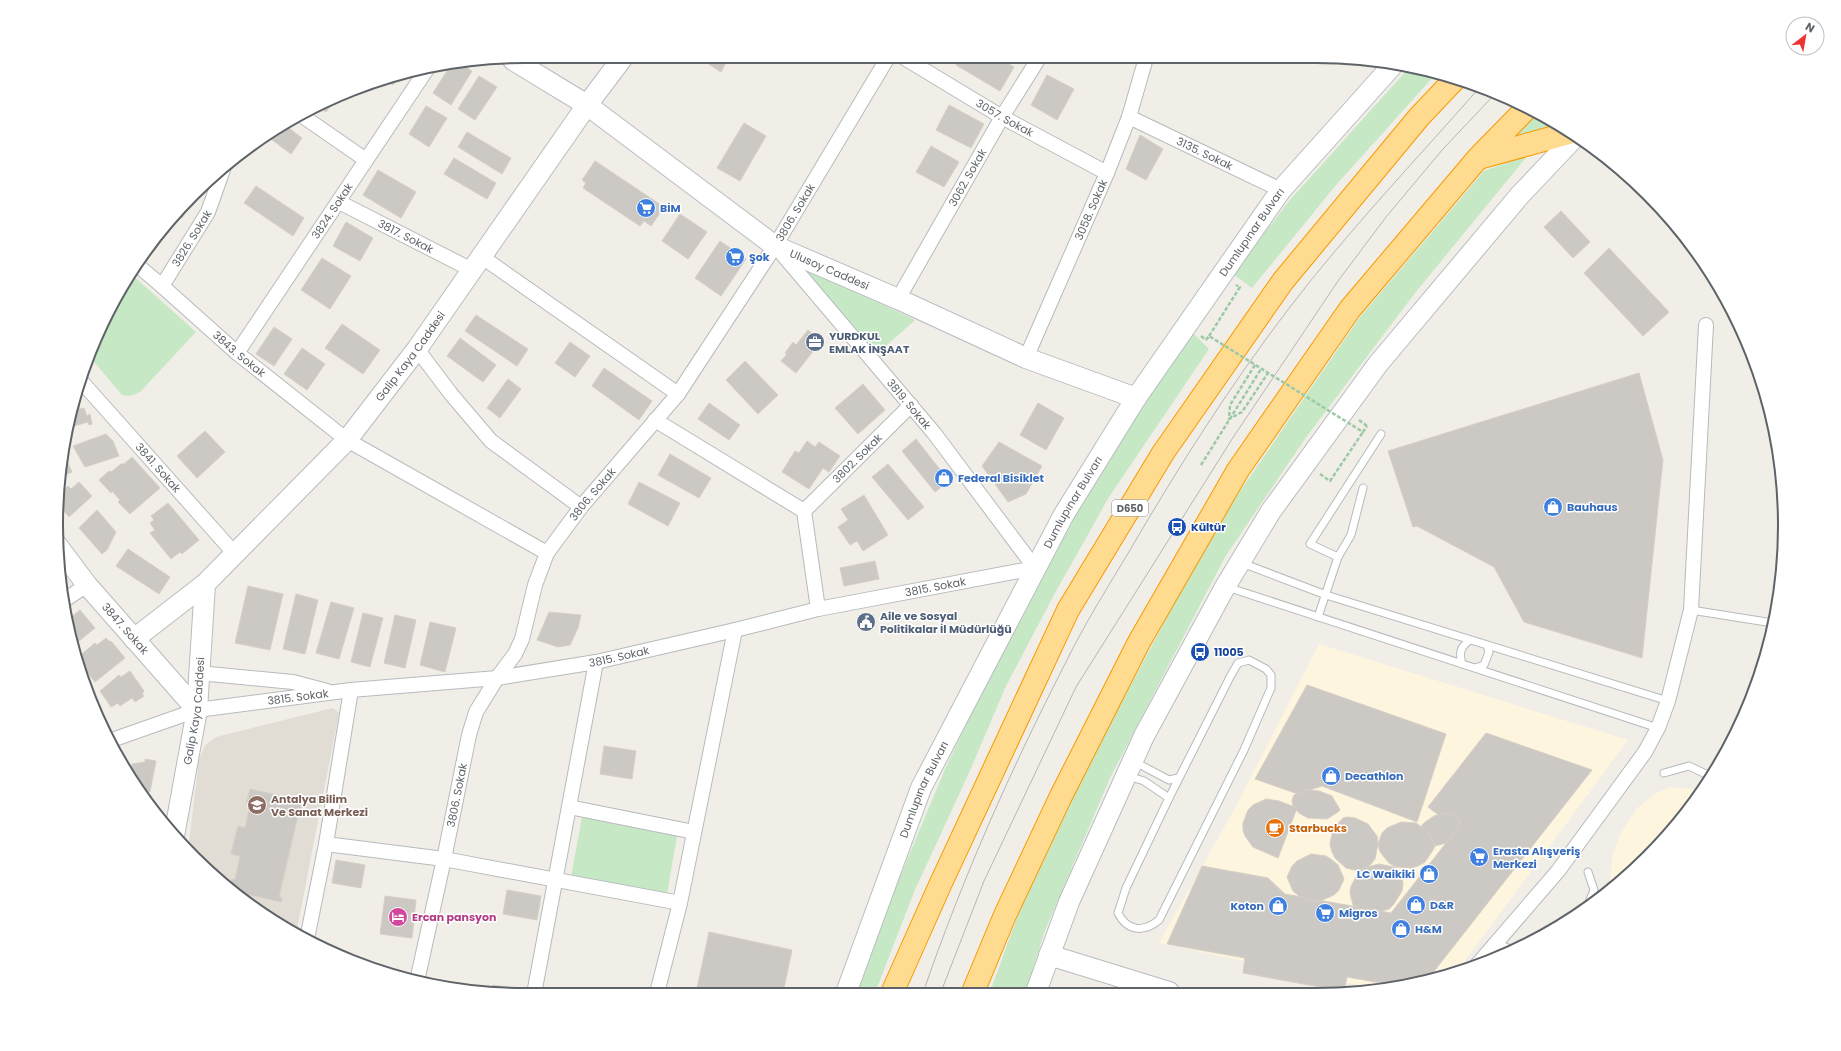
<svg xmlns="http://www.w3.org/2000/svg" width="1841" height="1051" font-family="Poppins,sans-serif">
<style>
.commercial{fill:#fef5de}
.education{fill:#e1ddd5}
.green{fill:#c6e8c4}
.building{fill:#ccc9c4;stroke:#d6cfc5}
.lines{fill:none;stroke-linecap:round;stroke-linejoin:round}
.lane-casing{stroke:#b7babe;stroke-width:9}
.street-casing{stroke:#b7babe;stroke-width:16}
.secondary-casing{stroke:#b8bcc1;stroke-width:22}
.highway-casing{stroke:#f89900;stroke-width:24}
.path{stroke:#9cc9a6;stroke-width:2.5;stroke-dasharray:4 2;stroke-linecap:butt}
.lane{stroke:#fff;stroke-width:7}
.street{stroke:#fff;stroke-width:14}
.secondary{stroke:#fff;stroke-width:20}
.highway{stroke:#ffdb90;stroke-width:22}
.tram{stroke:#b5b6b7;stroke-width:1}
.path-bridge{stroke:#9cc9a6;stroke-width:2.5;stroke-dasharray:4 2;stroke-linecap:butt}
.labels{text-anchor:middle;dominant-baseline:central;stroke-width:3;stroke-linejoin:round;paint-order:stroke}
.shield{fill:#fff;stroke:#8e9295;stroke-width:1}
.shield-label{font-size:10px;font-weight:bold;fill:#5e6368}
.street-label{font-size:11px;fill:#5e6368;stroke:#fff}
.shop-label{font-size:11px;font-weight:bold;fill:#366cbe;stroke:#fff;text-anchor:start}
.service-label{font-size:11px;font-weight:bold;fill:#4e5e75;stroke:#fff;text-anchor:start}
.transit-label{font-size:11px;font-weight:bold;fill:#164399;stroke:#fff;text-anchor:start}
.education-label{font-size:11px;font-weight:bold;fill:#785e54;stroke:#fff;text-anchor:start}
.food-label{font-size:11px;font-weight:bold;fill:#c56008;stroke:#fff;text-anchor:start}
.hotel-label{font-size:11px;font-weight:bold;fill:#b23c85;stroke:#fff;text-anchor:start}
.rim{fill:none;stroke:#5e6368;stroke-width:2}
</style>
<rect width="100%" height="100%" fill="#f1eee7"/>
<!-- commercial -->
<g class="commercial">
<path d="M 1319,644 L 1628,740 L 1456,973 L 1382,990 L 1159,943 L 1235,808 Z"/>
<path d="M 1671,787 L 1699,790 L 1648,857 L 1609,889 L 1613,854 L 1621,833 L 1637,808 L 1658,792 Z"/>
</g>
<!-- education -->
<path class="education" d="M 333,708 L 339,713 L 296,934 L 216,879 L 188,850 L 199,760 L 205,745 L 216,737 Z"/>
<!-- green -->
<g class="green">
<path d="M 1408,69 L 1435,75 L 1336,185 L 1252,288 L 1233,274 L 1290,200 Z"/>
<path d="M 1536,112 L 1558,124 L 1502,145 Z"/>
<path d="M 1528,155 L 1415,293 L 1307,436 L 1225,557 L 1110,778 L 1044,933 L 1026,992 L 990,992 L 1027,890 L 1101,741 L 1180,593 L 1238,494 L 1360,317 L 1484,171 Z"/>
<path d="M 808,268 L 915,320 L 878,353 L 805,272 Z"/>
<path d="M 130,273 L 196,332 L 140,392 L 130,396 L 122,395 L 90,357 L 104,318 Z"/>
<path d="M 1191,331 L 1209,349 L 1109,497 L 1055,593 L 1006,686 L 968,775 L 914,892 L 875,993 L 856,993 L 876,934 L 946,767 L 1030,591 L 1109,457 Z"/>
<path d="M 582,817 L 677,836 L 667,894 L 571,877 Z"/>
</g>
<!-- building -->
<g class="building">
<path d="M 959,58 L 999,58 L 1014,67 L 1000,91 L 956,65 Z"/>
<path d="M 701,59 L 728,59 L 721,72 Z"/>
<path d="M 458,62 L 472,71 L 451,105 L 433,93 L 452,63 Z"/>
<path d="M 401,75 L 393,85 L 384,79 Z"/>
<path d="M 1047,75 L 1074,89 L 1057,120 L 1031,105 Z"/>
<path d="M 479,76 L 497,87 L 475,120 L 458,109 Z"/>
<path d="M 338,96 L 326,112 L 316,105 L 318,105 Z"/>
<path d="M 949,105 L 984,124 L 971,148 L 936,130 Z"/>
<path d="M 426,106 L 447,118 L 429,147 L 409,134 Z"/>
<path d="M 744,123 L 766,136 L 740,181 L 717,168 Z"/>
<path d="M 285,125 L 302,138 L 291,154 L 267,136 Z"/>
<path d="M 467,132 L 511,158 L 502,174 L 458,147 Z"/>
<path d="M 1140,135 L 1163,149 L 1146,180 L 1126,169 Z"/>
<path d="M 931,146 L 959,162 L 944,187 L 916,172 Z"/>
<path d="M 454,158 L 496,183 L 487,199 L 444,174 Z"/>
<path d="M 595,161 L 664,207 L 651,226 L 644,221 L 640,226 L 583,188 L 586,183 L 582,180 Z"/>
<path d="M 378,170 L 416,192 L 401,218 L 363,195 Z"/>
<path d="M 256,186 L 304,218 L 293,236 L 244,203 Z"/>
<path d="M 201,187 L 182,218 L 176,214 L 193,194 Z"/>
<path d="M 1561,211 L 1590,242 L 1573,258 L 1544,227 Z"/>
<path d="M 680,214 L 707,232 L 688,259 L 662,241 Z"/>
<path d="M 346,222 L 373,238 L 360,261 L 333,246 Z"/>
<path d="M 720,241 L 746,259 L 721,296 L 695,278 Z"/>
<path d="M 1609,248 L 1669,312 L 1643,336 L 1584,273 Z"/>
<path d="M 322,258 L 351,276 L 330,309 L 301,290 Z"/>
<path d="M 476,315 L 528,349 L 517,366 L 465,331 Z"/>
<path d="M 342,324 L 380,350 L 363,374 L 325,348 Z"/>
<path d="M 274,327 L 292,339 L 274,366 L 256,354 Z"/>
<path d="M 808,330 L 821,341 L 796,373 L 781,361 L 787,354 L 785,353 L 793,342 L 796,345 Z"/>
<path d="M 460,338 L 496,365 L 483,382 L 447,356 Z"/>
<path d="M 570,342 L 590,356 L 575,377 L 555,363 Z"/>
<path d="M 302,348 L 325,364 L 307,390 L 284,374 Z"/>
<path d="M 745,361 L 778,395 L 758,414 L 726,380 Z"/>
<path d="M 604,368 L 652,401 L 639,420 L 592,386 Z"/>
<path d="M 1639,373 L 1663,460 L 1642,658 L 1524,622 L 1494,567 L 1417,526 L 1413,527 L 1388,451 Z"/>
<path d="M 508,379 L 521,389 L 500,418 L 487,408 Z"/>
<path d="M 863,384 L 885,410 L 858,434 L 835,408 Z"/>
<path d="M 74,399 L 75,402 L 78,401 L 80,409 L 84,408 L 87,416 L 90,414 L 92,424 L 89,425 L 88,422 L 70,427 L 68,423 Z"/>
<path d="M 709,403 L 740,425 L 729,440 L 698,419 Z"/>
<path d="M 1038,403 L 1064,418 L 1046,450 L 1020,435 Z"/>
<path d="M 205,431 L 225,452 L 197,478 L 177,456 Z"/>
<path d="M 106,434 L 113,441 L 119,456 L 85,467 L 73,446 Z"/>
<path d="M 916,439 L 949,481 L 935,492 L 902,451 Z"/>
<path d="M 807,441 L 815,447 L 819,442 L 840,456 L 829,472 L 823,468 L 809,489 L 782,472 L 795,451 L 799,453 Z"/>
<path d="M 999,442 L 1042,466 L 1026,494 L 1008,502 L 982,466 Z"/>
<path d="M 670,454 L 711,478 L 699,498 L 658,475 Z"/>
<path d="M 62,456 L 64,460 L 66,459 L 72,472 L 60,477 Z"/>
<path d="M 132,457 L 160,488 L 130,514 L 118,502 L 120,500 L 112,491 L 111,493 L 99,480 L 109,471 L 111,472 L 121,464 L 124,464 Z"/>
<path d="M 888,464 L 924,507 L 908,520 L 872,477 Z"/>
<path d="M 79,482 L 92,496 L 69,517 L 59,505 L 59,492 L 61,493 L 68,486 L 71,489 Z"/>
<path d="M 639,482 L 680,503 L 668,526 L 628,504 Z"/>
<path d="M 864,495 L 888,535 L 863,551 L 857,541 L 850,545 L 838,527 L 848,520 L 841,509 Z"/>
<path d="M 168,503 L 199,540 L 182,554 L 180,552 L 171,559 L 150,533 L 155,530 L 150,523 L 154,520 L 151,516 Z"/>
<path d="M 97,510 L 116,532 L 107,550 L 102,554 L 79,528 Z"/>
<path d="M 128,549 L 170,577 L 159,594 L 116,566 Z"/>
<path d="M 875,561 L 879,579 L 844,586 L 840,568 Z"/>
<path d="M 248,586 L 283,594 L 270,650 L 235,643 Z"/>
<path d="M 296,594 L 318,600 L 305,654 L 283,649 Z"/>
<path d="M 331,602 L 354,608 L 339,659 L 316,653 Z"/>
<path d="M 80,610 L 95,628 L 74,645 L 66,621 Z"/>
<path d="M 549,612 L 581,615 L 578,628 L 570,645 L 558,647 L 537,640 Z"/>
<path d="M 363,613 L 383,618 L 370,667 L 351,662 Z"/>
<path d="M 395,615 L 416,620 L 405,668 L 384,663 Z"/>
<path d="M 430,622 L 456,628 L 445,672 L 420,665 Z"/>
<path d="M 106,638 L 110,642 L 111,641 L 125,658 L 95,682 L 79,662 L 80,661 L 77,658 L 95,643 L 97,645 Z"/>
<path d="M 130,671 L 144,691 L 142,694 L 144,696 L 135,702 L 132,698 L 120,706 L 118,703 L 111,707 L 100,691 L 119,675 L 121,677 Z"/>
<path d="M 1307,685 L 1446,734 L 1417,822 L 1322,786 L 1298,794 L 1255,779 Z"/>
<path d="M 1486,733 L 1592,770 L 1428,979 L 1398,986 L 1347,977 L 1344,991 L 1342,991 L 1243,973 L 1245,958 L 1167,944 L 1202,866 L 1268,878 L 1285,894 L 1391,913 L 1457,829 L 1428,807 Z"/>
<path d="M 604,746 L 636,751 L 632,779 L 600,774 Z"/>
<path d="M 145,759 L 156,761 L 150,792 L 140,790 L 122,765 L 132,767 L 132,764 L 145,762 Z"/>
<path d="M 250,789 L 304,801 L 300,816 L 298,815 L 279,897 L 282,898 L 281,902 L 233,891 L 230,888 L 232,879 L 235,880 L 240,856 L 231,854 L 238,826 L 245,828 L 250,805 L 246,804 Z"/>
<path d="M 1307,790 L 1319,791 L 1332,796 L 1340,810 L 1338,812 L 1327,819 L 1308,818 L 1299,813 L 1293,807 L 1292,800 L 1294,795 Z"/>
<path d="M 1266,799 L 1279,801 L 1297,808 L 1278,858 L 1253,847 L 1245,836 L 1243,830 L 1243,823 L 1248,810 L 1253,805 Z"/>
<path d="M 1446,813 L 1453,814 L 1459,818 L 1460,824 L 1451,838 L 1446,843 L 1435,846 L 1428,846 L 1421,843 L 1418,837 L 1420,828 L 1424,823 L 1434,816 Z"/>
<path d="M 1347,817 L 1355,818 L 1368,824 L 1377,836 L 1378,844 L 1375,859 L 1366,870 L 1354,870 L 1346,868 L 1335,858 L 1332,852 L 1330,844 L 1333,829 L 1343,818 Z"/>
<path d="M 1401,822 L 1416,823 L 1428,832 L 1432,839 L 1435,846 L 1433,850 L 1425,862 L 1418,866 L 1411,868 L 1396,867 L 1389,863 L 1380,852 L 1378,844 L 1382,833 L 1387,828 Z"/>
<path d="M 1311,854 L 1326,856 L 1332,860 L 1338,865 L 1344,879 L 1339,890 L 1334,895 L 1320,901 L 1313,901 L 1299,896 L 1293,891 L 1287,877 L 1292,866 L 1297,861 Z"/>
<path d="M 336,860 L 365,865 L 361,888 L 332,883 Z"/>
<path d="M 1379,864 L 1394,867 L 1400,872 L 1403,883 L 1402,891 L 1394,904 L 1389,909 L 1374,913 L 1367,912 L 1353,905 L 1350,893 L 1351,886 L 1359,872 L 1364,868 Z"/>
<path d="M 507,890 L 541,896 L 537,920 L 503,914 Z"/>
<path d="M 385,896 L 416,900 L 412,938 L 380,934 Z"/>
<path d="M 709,932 L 792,950 L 783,993 L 696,993 Z"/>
<path d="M 493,985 L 523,990 L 523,994 L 492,993 Z"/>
</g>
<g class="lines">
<!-- lane casing -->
<g class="lane-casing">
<g id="lane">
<path d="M 1338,557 L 1351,535 L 1363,488"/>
<path d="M 1242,563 L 1326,595 L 1668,701"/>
<path d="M 1227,587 L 1658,728"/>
<path d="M 1691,610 L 1773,623"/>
<path d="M 1318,617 L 1338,557 L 1310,544 L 1381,434"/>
<path d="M 1249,660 L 1266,669 L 1271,675 L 1271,688 L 1244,750 L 1159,920 C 1143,933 1127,931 1118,913 L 1126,888 L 1169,798 L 1230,677 L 1238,663 Z"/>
<path d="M 1462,664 C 1459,653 1460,647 1470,640"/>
<path d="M 1475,668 L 1484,665 L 1489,652 L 1487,645"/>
<path d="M 1133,761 L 1169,780 L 1178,778"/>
<path d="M 1664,773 L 1689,766 L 1710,776"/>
<path d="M 1128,779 L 1131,777 L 1144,781 L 1169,798"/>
<path d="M 1587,907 L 1594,890 L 1588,872"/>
<path d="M 1496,943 L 1510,949"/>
</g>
</g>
<!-- street casing -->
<g class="street-casing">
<g id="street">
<path id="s1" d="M 906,59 L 1002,117 L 1107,173"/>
<path d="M 301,115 L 366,160"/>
<path id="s2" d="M 1129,117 L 1281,190"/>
<path id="s3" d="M 339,202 L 472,270"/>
<path d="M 482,257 L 678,394"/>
<path id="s4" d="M 136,264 L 162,286 L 237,353 L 347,440 L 547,553"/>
<path id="s5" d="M 162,286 L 208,212 L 224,167"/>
<path id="s6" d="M 898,299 L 1002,117 L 1039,58"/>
<path d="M 417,349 L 451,394 L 491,441 L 581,507"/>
<path id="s7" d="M 237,353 L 427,69"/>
<path id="s8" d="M 1026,358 L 1107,173 L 1129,117 L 1146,58"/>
<path id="s9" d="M 81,381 L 235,554"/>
<path d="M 655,420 L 804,511 L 818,609"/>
<path id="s10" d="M 804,511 L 911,405"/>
<path d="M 63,601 L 87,585"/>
<path d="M 199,673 L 293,682 L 327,691"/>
<path id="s11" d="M 109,741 L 197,710 L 351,690 L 497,678 L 596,662 L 735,630 L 818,609 L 1035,568 L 934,433 L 778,249"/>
<path d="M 569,807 L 694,832"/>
<path d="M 326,844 L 444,859 L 680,903"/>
<path d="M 307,939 L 326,844 L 351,690"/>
<path d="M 1477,965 L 1558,871 L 1645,752 L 1658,728 L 1668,701 L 1691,610 L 1706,325"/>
<path id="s12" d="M 417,981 L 444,859 L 469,735 L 476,712 L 497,678 L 515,654 L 522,639 L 535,585 L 547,553 L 581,507 L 678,394 L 775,246 L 887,59"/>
<path d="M 657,993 L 680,903 L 735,630"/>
<path d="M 534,994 L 596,662"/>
</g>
</g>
<!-- secondary casing -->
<g class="secondary-casing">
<g id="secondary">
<path id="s13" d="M 513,60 L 587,105 L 775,246 L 898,299 L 1026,358 L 1136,398"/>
<path id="s14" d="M 57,545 L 87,585 L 197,710"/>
<path id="s15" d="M 134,639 L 205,584 L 347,440 L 417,349 L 587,105 L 621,60"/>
<path id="s16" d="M 174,836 L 197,710 L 205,584"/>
<path d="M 1049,955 L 1169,992"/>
<path d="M 1036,992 L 1069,902 L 1144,736 L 1225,587 L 1271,511 L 1378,364 L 1520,195 L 1575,137"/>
<path id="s17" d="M 846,993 L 921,788 L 1063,516 L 1136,398 L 1281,190 L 1392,66"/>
</g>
</g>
<!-- highway casing -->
<g class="highway-casing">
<g id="highway">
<path d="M 1479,158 L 1569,133"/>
<path d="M 973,992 L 1005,915 L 1060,798 L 1139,642 L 1238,470 L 1350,309 L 1478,158 L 1527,108"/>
<path d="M 892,993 L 940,885 L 1068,610 L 1163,453 L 1283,281 L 1419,117 L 1455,79"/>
</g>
</g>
<!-- path -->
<g class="path">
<path d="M 1201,336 L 1206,340"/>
<path d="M 1209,336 L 1240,287 L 1236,285"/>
<path d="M 1255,365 L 1230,405 L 1229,419 L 1242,412 L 1268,373"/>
<path d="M 1359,420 L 1367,426"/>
<path d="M 1201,465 L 1261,369"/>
<path d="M 1320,474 L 1330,481 L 1363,432"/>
</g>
<!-- lane -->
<use href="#lane" class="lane"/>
<!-- street -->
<use href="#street" class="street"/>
<!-- secondary -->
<use href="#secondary" class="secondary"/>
<!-- highway -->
<use href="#highway" class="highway"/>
<!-- tram -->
<g class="tram">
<path d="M 941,992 L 984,881 L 1076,687 L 1234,436 L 1338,281 L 1386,217 L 1443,149 L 1495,94"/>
<path d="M 923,993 C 962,879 1011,769 1066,662 C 1085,623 1108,587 1130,550 C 1179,466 1231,384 1290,307 C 1349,230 1416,160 1480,87"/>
</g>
<!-- path-bridge -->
<path class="path-bridge" d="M 1206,340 L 1209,336 L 1363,432 L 1367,426"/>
</g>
<!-- icons -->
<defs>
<g id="supermarket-disc" transform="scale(1)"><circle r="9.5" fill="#3f7fe0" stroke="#fff"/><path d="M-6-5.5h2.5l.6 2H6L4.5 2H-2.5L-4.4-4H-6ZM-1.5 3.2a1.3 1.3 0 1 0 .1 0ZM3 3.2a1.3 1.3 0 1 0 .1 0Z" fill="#fff"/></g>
<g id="office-disc" transform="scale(1)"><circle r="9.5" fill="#5c6f8a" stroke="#fff"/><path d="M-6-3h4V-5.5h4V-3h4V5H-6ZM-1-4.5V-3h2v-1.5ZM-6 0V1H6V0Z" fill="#fff"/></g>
<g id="shop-disc" transform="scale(1)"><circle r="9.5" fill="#3f7fe0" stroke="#fff"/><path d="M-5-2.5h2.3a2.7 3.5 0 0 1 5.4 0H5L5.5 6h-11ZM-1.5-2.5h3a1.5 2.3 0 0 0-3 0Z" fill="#fff"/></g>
<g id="bus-disc" transform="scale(1)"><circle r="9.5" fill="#1a4fb4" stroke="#fff"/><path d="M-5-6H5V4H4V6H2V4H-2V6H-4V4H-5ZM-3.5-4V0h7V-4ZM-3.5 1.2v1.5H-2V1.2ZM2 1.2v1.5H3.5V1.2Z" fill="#fff"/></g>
<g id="civic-disc" transform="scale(1)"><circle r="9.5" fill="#5c6f8a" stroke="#fff"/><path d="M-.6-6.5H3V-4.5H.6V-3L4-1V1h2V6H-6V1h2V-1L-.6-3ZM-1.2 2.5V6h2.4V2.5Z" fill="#fff"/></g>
<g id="school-disc" transform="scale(1)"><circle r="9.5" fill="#8d6e63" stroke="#fff"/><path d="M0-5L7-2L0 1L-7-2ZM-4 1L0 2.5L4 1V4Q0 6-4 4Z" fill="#fff"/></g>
<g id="cafe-disc" transform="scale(1)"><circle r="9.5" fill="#e8710a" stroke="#fff"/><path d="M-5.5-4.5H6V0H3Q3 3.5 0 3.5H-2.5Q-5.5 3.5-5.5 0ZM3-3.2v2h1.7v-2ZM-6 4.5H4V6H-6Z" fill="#fff"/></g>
<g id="hotel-disc" transform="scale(1)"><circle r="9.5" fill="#d1479c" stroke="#fff"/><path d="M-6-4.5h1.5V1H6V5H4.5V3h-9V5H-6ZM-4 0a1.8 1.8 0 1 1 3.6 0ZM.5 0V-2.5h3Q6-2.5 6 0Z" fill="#fff"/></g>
</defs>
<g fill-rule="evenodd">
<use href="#supermarket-disc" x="646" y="208"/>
<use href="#supermarket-disc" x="735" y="257"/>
<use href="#office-disc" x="815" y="342"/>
<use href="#shop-disc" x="944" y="478"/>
<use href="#shop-disc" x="1553" y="507"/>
<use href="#bus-disc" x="1177" y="527"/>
<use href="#civic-disc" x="866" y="622"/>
<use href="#bus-disc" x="1200" y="652"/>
<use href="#shop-disc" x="1331" y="776"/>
<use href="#school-disc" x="257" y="805"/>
<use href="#cafe-disc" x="1275" y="828"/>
<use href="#supermarket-disc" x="1479" y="857"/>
<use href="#shop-disc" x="1429" y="874"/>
<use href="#shop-disc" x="1416" y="905"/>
<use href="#shop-disc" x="1278" y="906"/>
<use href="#supermarket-disc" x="1325" y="913"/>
<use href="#hotel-disc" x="398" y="917"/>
<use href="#shop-disc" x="1401" y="929"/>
</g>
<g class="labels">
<!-- shield labels -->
<rect class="shield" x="1112" y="500" width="36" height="16" rx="3"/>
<g class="shield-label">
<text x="1130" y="508">D650</text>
</g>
<!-- street labels -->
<g class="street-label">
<text stroke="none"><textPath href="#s1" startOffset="115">3057. Sokak</textPath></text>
<text stroke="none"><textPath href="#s2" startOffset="84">3135. Sokak</textPath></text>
<text stroke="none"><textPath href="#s6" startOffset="140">3062. Sokak</textPath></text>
<text stroke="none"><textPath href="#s8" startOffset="162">3058. Sokak</textPath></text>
<text stroke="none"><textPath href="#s7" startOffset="171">3824. Sokak</textPath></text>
<text stroke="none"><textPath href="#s12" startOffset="874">3806. Sokak</textPath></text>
<text stroke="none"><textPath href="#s17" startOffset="866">Dumlupınar Bulvarı</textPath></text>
<text stroke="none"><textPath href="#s3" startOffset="75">3817. Sokak</textPath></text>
<text stroke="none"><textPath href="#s5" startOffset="56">3826. Sokak</textPath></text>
<text stroke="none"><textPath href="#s13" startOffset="381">Ulusoy Caddesi</textPath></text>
<text stroke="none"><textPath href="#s4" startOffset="137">3843. Sokak</textPath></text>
<text stroke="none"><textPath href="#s15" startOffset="397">Galip Kaya Caddesi</textPath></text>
<text transform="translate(909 404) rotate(50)">3819. Sokak</text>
<text stroke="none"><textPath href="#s10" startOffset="75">3802. Sokak</textPath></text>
<text stroke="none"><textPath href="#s9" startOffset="116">3841. Sokak</textPath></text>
<text stroke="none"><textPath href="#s12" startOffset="526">3806. Sokak</textPath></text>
<text stroke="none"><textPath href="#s17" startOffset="542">Dumlupınar Bulvarı</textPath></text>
<text stroke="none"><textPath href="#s11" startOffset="843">3815. Sokak</textPath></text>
<text stroke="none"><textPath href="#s14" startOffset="108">3847. Sokak</textPath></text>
<text stroke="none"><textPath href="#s11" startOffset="519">3815. Sokak</textPath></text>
<text stroke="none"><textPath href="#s11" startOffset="195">3815. Sokak</textPath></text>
<text stroke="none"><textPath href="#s16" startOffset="127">Galip Kaya Caddesi</textPath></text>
<text stroke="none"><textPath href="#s17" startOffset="218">Dumlupınar Bulvarı</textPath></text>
<text stroke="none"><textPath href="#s12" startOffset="190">3806. Sokak</textPath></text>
</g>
<!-- shop labels -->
<g class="shop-label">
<text x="660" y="208">BİM</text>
<text x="749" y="257">Şok</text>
<text x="958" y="478">Federal Bisiklet</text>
<text x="1567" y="507">Bauhaus</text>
<text x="1345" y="776">Decathlon</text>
<text x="1493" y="851">Erasta Alışveriş<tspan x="1493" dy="13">Merkezi</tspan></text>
<text x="1415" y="874" text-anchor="end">LC Waikiki</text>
<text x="1430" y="905">D&amp;R</text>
<text x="1264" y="906" text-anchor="end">Koton</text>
<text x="1339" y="913">Migros</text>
<text x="1415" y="929">H&amp;M</text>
</g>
<!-- service labels -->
<g class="service-label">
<text x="829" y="336">YURDKUL<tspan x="829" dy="13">EMLAK İNŞAAT</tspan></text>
<text x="880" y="616">Aile ve Sosyal<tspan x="880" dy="13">Politikalar İl Müdürlüğü</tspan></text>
</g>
<!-- transit labels -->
<g class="transit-label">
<text x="1191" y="527">Kültür</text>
<text x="1214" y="652">11005</text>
</g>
<!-- education labels -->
<g class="education-label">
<text x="271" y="799">Antalya Bilim<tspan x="271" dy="13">Ve Sanat Merkezi</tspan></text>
</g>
<!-- food labels -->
<g class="food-label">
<text x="1289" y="828">Starbucks</text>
</g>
<!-- hotel labels -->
<g class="hotel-label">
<text x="412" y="917">Ercan pansyon</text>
</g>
</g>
<!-- crop -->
<path d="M0 0H1841V1051H0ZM525 63H1316A462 462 0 0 1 1778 525V526A462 462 0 0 1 1316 988H525A462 462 0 0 1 63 526V525A462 462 0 0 1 525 63Z" fill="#fff" fill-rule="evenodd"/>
<path class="rim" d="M525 63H1316A462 462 0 0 1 1778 525V526A462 462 0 0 1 1316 988H525A462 462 0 0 1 63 526V525A462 462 0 0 1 525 63Z"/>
<!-- north arrow -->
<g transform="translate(1805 36) rotate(31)"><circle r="19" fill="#ffffff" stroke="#bfc1c3"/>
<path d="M0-3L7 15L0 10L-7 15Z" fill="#ed3331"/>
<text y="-6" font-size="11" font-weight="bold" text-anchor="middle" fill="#5e6368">N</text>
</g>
</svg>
